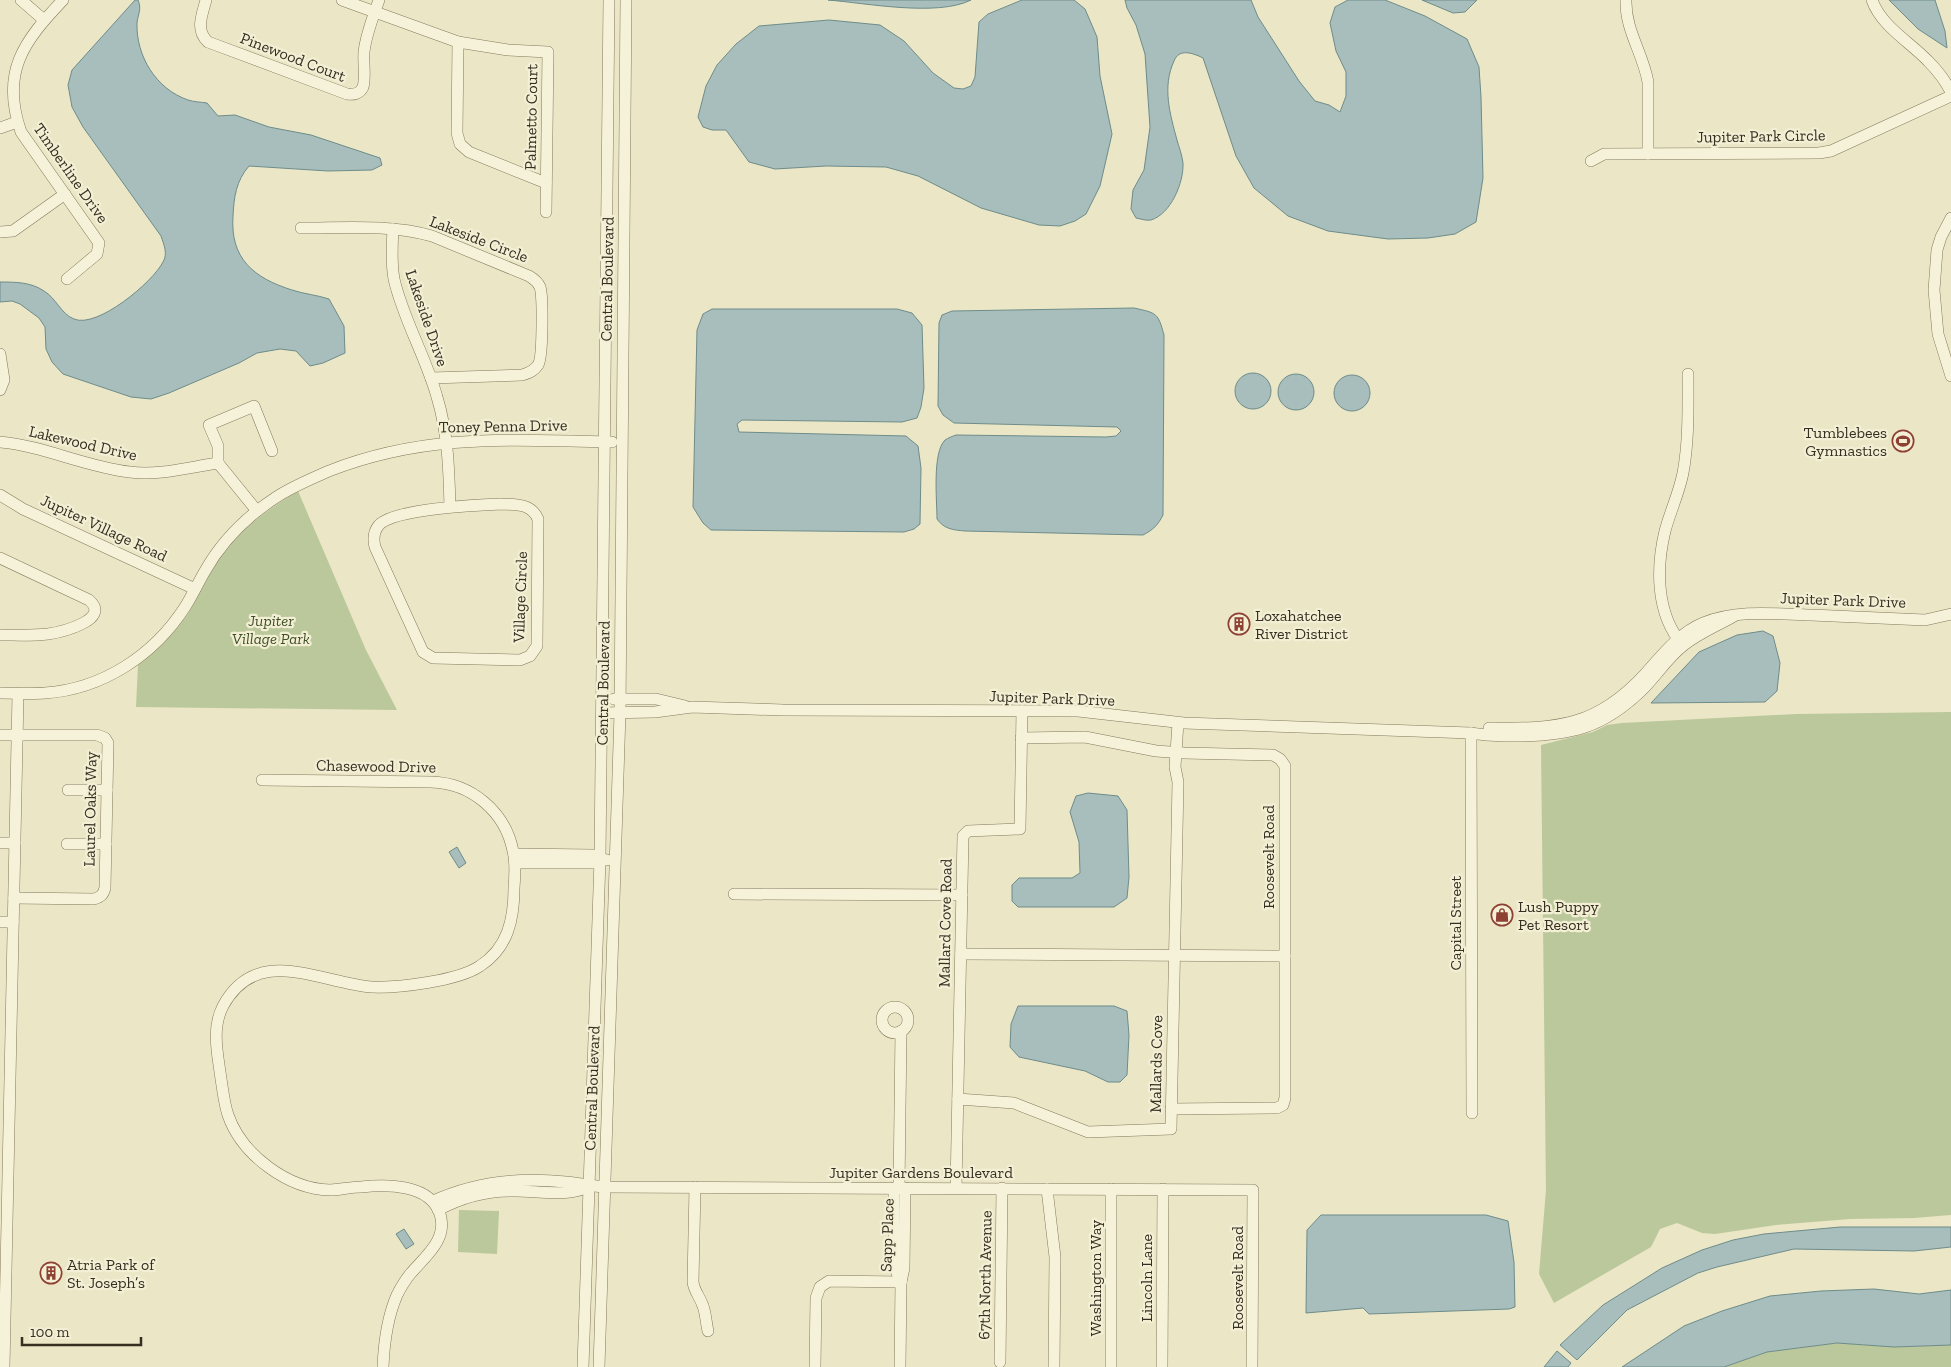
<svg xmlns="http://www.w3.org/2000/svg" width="1951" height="1367" font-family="'Zilla Slab',serif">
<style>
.green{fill:#bbc89b}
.water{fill:#a7bebc;stroke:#6e8c8a}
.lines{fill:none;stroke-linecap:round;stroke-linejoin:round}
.minor-casing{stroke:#84795d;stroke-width:12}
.minor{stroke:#f6f2d9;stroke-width:11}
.labels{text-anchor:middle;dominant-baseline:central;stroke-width:4.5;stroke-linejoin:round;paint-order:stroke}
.street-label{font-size:16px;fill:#362e20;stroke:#f3efd5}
.poi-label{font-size:16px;fill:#362e20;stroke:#f3efd5;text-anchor:start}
.park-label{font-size:16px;font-style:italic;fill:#3f5028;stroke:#f3efd5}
</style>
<rect width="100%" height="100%" fill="#ebe6c6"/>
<!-- green -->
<g class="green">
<path d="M 298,491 L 366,650 L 397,710 L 136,707 L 138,665 C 158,648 179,630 192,607 C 200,592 206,576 215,563 C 237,532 266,510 298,491 Z"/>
<path d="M 1951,712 L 1951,1215 L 1914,1218 L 1850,1219 L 1776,1225 L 1715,1234 L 1702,1233 L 1677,1223 L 1660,1229 L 1651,1247 L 1554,1303 L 1539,1274 L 1546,1190 L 1541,745 L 1593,732 L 1607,725 L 1622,723 L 1796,714 Z"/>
<path d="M 459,1210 L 499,1211 L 497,1254 L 458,1252 Z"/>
<path d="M 1837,1343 L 1894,1347 L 1951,1345 L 1951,1367 L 1724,1367 L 1767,1352 Z"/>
</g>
<!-- water -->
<g class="water">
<path d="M 135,0 L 138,0 C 142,9 138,14 137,23 C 136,56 156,89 188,100 C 194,102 201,102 207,103 L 218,116 L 235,115 L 269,127 L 311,135 L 380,158 L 382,165 L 372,170 L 328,171 L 249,166 C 236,181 234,197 233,216 C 230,259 254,278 292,290 C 304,294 317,295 329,299 L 344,326 L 345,353 L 323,363 L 310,366 L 296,351 L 280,349 L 257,353 L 239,363 L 169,393 L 151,399 L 131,397 L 63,374 L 52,362 L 46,349 L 45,327 L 39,318 L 20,304 L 12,301 L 0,302 L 0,282 C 15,282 31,282 44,291 C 56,298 61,314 74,319 C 97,329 153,282 163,262 C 168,254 164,245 161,236 L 83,127 L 72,107 L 68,85 L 72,70 Z"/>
<path d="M 828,0 L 971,0 C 937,17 866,3 828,0 Z"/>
<path d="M 1022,0 L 1074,0 L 1085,9 L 1097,37 L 1100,76 L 1112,134 L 1100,186 L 1086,214 L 1075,221 L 1060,226 L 1039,225 L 981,208 L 918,176 L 886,167 L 826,166 L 775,169 L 749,162 L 726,130 L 712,130 L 703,127 L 698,117 L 706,86 L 717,65 L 736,44 L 759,26 L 829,20 L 880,25 L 904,41 L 933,73 L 954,88 L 963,89 L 971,86 L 975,77 L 979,22 L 988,14 Z"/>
<path d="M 1125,0 L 1251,0 L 1258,17 L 1299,81 L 1315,101 L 1329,105 L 1340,112 L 1346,96 L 1346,72 L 1336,51 L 1330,23 L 1335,7 L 1348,0 L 1385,0 L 1425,16 L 1467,39 L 1479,67 L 1481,97 L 1483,178 L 1476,222 L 1455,234 L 1428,238 L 1388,239 L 1328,231 L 1288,216 L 1254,188 L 1236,156 L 1203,58 C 1193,53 1179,48 1174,61 C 1162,87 1170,114 1177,140 C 1179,147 1182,155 1183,163 C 1184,182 1171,214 1151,220 C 1147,221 1141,219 1136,218 L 1131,209 L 1133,190 L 1144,170 L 1150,127 L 1145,54 L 1136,25 L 1127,8 Z"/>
<path d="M 1422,0 L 1477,0 L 1465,12 L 1453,13 Z"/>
<path d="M 1889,0 L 1935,0 L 1945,31 L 1947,48 L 1918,29 Z"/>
<path d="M 1134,308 C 1157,313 1158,313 1164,335 L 1163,515 C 1158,525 1153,530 1143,535 L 965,531 C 953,530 944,529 937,519 C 937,501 932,453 945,440 C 948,438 953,436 956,435 L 1106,437 L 1116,436 L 1121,431 L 1117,427 L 954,423 L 943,415 L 938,406 L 939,323 L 942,315 L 952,311 Z"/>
<path d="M 712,309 L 897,309 L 912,313 L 922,325 L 924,388 L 921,407 L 917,418 L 902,422 L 742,420 L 737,424 L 739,432 L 906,436 L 918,446 L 921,468 L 920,524 L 914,529 L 904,532 L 711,530 L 703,523 L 693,507 L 697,330 L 703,314 Z"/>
<circle cx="1253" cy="391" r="18"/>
<circle cx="1296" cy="392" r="18"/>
<circle cx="1352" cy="393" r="18"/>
<path d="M 1763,631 L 1773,636 L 1780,663 L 1777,691 L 1765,702 L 1651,703 L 1699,652 L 1737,635 Z"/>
<path d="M 1088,793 L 1118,796 L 1127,810 L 1129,877 L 1127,898 L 1114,907 L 1018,907 L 1012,901 L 1012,885 L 1019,878 L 1072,878 L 1080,873 L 1079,842 L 1070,812 L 1076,796 Z"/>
<path d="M 457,847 L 466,863 L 459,868 L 449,852 Z"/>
<path d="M 1018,1006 L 1114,1006 L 1127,1011 L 1129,1035 L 1127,1075 L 1120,1082 L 1108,1082 L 1085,1071 L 1019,1057 L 1010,1047 L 1011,1024 Z"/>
<path d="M 1321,1215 L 1486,1215 L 1508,1221 L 1514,1262 L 1515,1307 L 1509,1309 L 1369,1314 L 1363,1308 L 1306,1313 L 1307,1230 Z"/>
<path d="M 1840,1227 L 1951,1227 L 1951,1247 L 1914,1251 L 1794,1249 L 1717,1267 L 1698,1273 L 1627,1310 L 1577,1360 L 1560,1345 L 1603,1305 L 1662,1268 L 1702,1250 L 1733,1240 L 1764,1234 Z"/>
<path d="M 404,1229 L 414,1244 L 406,1249 L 396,1234 Z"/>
<path d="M 1874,1289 L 1919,1294 L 1951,1290 L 1951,1345 L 1894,1347 L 1837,1343 L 1767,1352 L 1724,1367 L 1622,1367 L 1684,1326 L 1722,1311 L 1770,1296 L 1821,1291 Z"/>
<path d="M 1557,1351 L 1571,1363 L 1568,1367 L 1544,1367 Z"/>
</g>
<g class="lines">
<!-- minor casing -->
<g class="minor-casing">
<g id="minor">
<path d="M 21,0 L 44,20"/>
<path d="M 63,0 C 24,41 0,72 21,132 L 99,243 L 97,254 L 67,279"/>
<path d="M 206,0 C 202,15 195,30 208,42 L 347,94 C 353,95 360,94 363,87 C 366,77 363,63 364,52 C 366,34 373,17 379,0"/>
<path d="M 342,0 L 458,42 L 508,50 L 548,52 L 546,212"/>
<path d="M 1626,0 C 1625,30 1643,53 1648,82 L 1648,154"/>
<path d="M 1872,0 C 1881,26 1910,42 1928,61 C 1937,70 1945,80 1951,92"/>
<path d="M 458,42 L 457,133 L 460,144 L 469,152 L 546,183"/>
<path d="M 0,128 L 17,122"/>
<path d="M 1591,161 L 1604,154 L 1819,153 L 1831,151 L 1951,96"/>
<path d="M 1951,218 L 1941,237 L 1937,250 L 1934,290 L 1938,334 L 1951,376"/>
<path d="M 301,228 C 345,228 390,224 432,236 L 529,276 C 534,279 538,282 540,287 C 543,296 543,358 538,365 C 534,371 529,373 522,375 L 431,378"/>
<path d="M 393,229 C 392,245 391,263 394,279 C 403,319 426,357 437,397 C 448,433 449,470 450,507"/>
<path d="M 0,232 L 13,231 L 65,194"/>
<path d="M 0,354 L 4,380 L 0,390"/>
<path d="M 0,442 C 44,446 86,467 130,472 C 158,476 190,467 218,463 L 257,511"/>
<path d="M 218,463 L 218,446 L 209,425 L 254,406 L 272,451"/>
<path d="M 0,495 L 23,509 L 195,589"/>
<path d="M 501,504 C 516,505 531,503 538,519 L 537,646 L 530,656 L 520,660 L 433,658 L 423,652 L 375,547 C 373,539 373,532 379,525 C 394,509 477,505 501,504 Z"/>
<path d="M 0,558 L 89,600 C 112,620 61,632 48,634 C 32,636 16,635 0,635"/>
<path d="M 1682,644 C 1656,614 1656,568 1665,531 C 1670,512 1679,493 1683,473 C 1689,440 1688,407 1688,374"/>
<path d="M 0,693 C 15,693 30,694 45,693 C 103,689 154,655 185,607 C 192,596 198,583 205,571 C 222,541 246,517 275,498 C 291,487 311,479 329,471 C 426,433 511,440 612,442"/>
<path d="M 614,699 L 656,699 L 685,706"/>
<path d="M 602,713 L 655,712 L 692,707 L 783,710 L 1078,711 L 1184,723 L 1471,733 C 1488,736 1504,736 1521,736 C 1571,735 1602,728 1640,692 C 1655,678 1667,658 1684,645 C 1699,633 1717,626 1734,616"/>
<path d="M 1489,728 C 1558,729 1597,727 1646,673 C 1663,654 1679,633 1703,623 C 1737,609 1776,614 1811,615 C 1849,617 1887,618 1925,620 L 1951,614"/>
<path d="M 1471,733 L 1472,1113"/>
<path d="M 0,735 L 97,735 L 105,738 L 108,743 L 105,888 C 103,895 101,897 94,899 L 14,898"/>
<path d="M 1021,738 L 1085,737 L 1156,751 L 1184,753 L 1273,755 L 1280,759 L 1285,766 L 1285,1098 L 1283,1105 L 1277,1108 L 1171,1109"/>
<path d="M 262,780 L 431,782 C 471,783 505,811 513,851 C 516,863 515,876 514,888 C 514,919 508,948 480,966 C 458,981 398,988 372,987 C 320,983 257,943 223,1006 C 211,1029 218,1055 221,1079 C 223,1091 224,1103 228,1115 C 242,1155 288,1189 330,1190 C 340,1190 350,1187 361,1187 C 387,1184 430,1184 440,1214 C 448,1239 426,1256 411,1273 C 406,1279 401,1287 397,1295 C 387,1318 384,1342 383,1367"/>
<path d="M 68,790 L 107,790"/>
<path d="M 0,843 L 15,843"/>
<path d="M 67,844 L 106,844"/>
<path d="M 514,854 L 593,855 L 600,859"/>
<path d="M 515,863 L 592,863 L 600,859 L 607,860"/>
<path d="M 734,894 L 962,895"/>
<path d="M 0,922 L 13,922"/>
<path d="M 961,954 L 1285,956"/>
<circle cx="895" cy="1020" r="13"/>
<path d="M 958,1099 L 1014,1103 L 1088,1132 L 1171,1129 L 1178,782 L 1175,767 L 1178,723"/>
<path d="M 695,1187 L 693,1282 C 694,1291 700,1297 703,1306 C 706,1314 706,1323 708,1331"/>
<path d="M 894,1188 L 894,1266 L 901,1282"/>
<path d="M 899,1188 L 901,1031"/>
<path d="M 956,1188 L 963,836 L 968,831 L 1020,829 L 1022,711"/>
<path d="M 1047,1189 L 1055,1257 L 1054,1367"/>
<path d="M 1111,1189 L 1111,1367"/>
<path d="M 433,1201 C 475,1182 520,1177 566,1182 C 579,1183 592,1186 605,1187 L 1253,1190 L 1252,1367"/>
<path d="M 438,1210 C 462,1197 488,1190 516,1191 C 538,1191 567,1197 588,1187"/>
<path d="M 1000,1362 L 1002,1188"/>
<path d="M 4,1367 L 18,694"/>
<path d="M 583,1367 L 600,859 L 609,0"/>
<path d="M 599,1367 L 620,713 L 626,0"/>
<path d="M 815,1367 L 816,1298 L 820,1287 L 829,1281 L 901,1282"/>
<path d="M 900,1367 L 901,1282 L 904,1268 L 905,1188"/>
<path d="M 1162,1367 L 1163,1189"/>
</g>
</g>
<!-- minor -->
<use href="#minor" class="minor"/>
</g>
<!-- icons -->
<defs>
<g id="stadium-ring" transform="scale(1.125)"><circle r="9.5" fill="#f3efd5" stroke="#8e4132" stroke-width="1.5"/><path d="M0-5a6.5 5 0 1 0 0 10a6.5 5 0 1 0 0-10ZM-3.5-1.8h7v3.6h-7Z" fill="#8e4132"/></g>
<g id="building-ring" transform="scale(1.125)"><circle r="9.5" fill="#f3efd5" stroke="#8e4132" stroke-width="1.5"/><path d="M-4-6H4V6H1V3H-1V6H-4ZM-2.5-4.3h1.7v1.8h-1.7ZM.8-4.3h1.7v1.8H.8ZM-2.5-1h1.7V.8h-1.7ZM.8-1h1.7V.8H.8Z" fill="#8e4132"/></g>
<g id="shop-ring" transform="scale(1.125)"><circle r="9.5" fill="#f3efd5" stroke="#8e4132" stroke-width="1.5"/><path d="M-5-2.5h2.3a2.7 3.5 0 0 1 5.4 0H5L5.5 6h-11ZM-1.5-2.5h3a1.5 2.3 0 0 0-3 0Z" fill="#8e4132"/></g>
</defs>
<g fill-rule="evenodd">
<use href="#stadium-ring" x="1903" y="441"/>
<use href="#building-ring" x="1239" y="624"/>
<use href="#shop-ring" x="1502" y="915"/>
<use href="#building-ring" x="51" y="1273"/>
</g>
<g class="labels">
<!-- street labels -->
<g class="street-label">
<text transform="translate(293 57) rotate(21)">Pinewood Court</text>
<text transform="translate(531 117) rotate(-89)">Palmetto Court</text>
<text transform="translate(1761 136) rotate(-1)">Jupiter Park Circle</text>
<text transform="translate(71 173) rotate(55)">Timberline Drive</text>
<text transform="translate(479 239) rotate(21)">Lakeside Circle</text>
<text transform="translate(607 279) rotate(-89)">Central Boulevard</text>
<text transform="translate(427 318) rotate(71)">Lakeside Drive</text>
<text transform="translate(503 426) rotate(-1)">Toney Penna Drive</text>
<text transform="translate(83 443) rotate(13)">Lakewood Drive</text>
<text transform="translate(104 528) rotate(25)">Jupiter Village Road</text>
<text transform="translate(520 597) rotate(-88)">Village Circle</text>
<text transform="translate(1843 600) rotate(2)">Jupiter Park Drive</text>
<text transform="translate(603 683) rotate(-89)">Central Boulevard</text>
<text transform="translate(1052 698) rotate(2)">Jupiter Park Drive</text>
<text transform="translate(376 766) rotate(1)">Chasewood Drive</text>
<text transform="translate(90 809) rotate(-89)">Laurel Oaks Way</text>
<text transform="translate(1268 857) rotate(-90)">Roosevelt Road</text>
<text transform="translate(945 923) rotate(-89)">Mallard Cove Road</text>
<text transform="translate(1455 923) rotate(-90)">Capital Street</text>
<text transform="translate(1156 1064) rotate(-89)">Mallards Cove</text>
<text transform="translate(592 1088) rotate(-88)">Central Boulevard</text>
<text x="921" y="1172">Jupiter Gardens Boulevard</text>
<text transform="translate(887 1235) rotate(-88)">Sapp Place</text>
<text transform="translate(985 1275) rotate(-89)">67th North Avenue</text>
<text transform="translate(1095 1278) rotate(-90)">Washington Way</text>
<text transform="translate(1146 1278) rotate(-90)">Lincoln Lane</text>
<text transform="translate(1237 1278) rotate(-90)">Roosevelt Road</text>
</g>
<!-- poi labels -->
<g class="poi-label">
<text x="1887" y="432" text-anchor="end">Tumblebees<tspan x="1887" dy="18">Gymnastics</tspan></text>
<text x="1255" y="615">Loxahatchee<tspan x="1255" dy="18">River District</tspan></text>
<text x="1518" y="906">Lush Puppy<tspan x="1518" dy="18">Pet Resort</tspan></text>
<text x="67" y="1264">Atria Park of<tspan x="67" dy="18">St. Joseph’s</tspan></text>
</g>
<!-- park labels -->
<g class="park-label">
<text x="271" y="620">Jupiter<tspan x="271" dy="18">Village Park</tspan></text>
</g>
</g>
<!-- scale -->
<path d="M22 1337v8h119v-8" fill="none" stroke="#362e20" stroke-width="2.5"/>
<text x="30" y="1337" font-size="15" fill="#362e20" stroke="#f3efd5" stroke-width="4" paint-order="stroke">100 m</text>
</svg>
